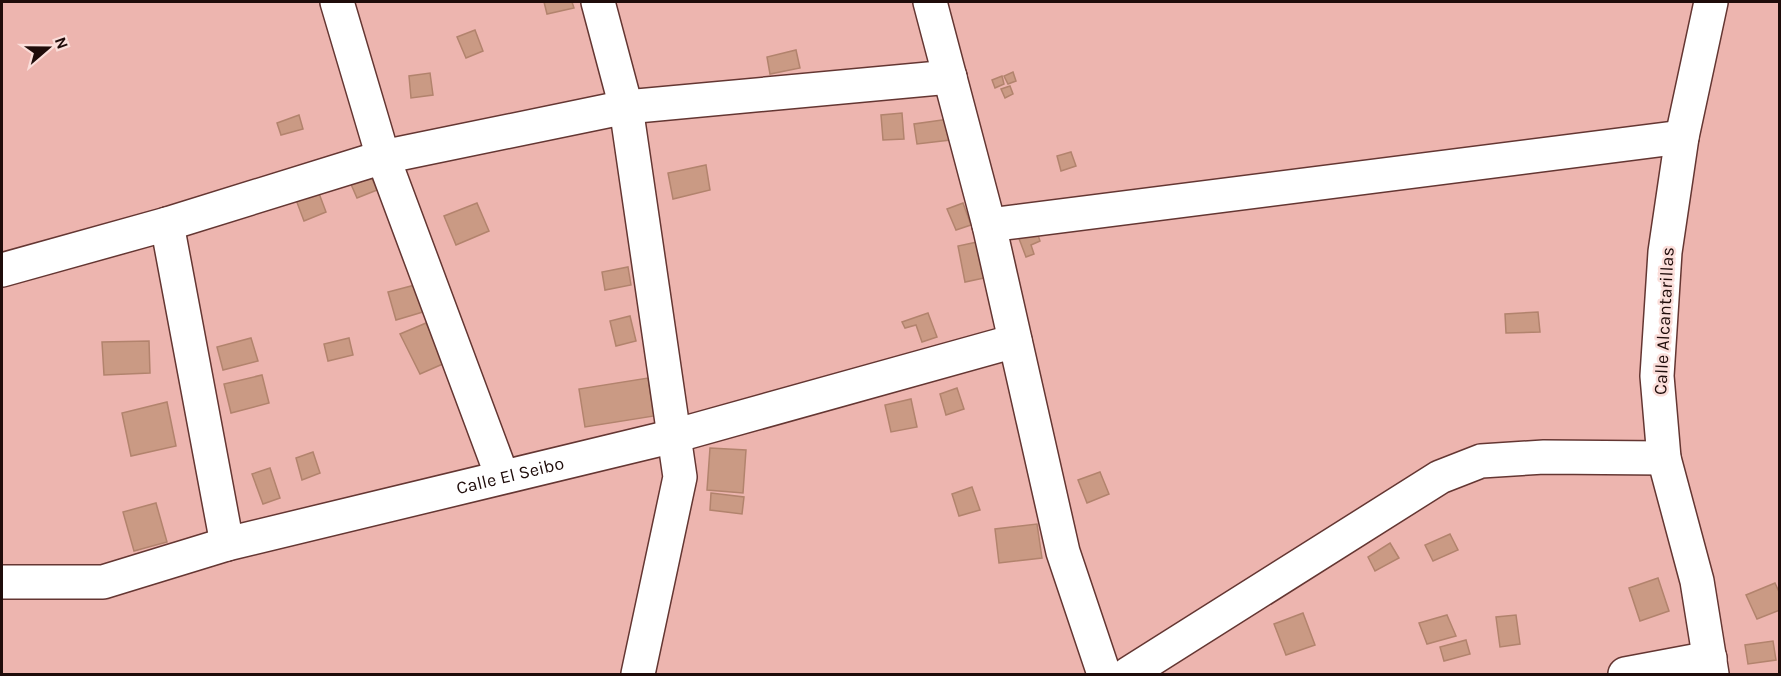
<svg xmlns="http://www.w3.org/2000/svg" width="1781" height="676" font-family="Karla,sans-serif">
<style>
.building{fill:#ca9a84;stroke:#b2836d;stroke-width:1.5}
.lines{fill:none;stroke-linecap:round;stroke-linejoin:round}
.minor-casing{stroke:#643632;stroke-width:36}
.minor{stroke:#fff;stroke-width:33}
.labels{text-anchor:middle;dominant-baseline:central;stroke-width:5;stroke-linejoin:round;paint-order:stroke}
.street-label{font-size:18px;fill:#1f0c0a;stroke:#fbdeda}
</style>
<rect width="100%" height="100%" fill="#edb5af"/>
<!-- building -->
<g class="building">
<path d="M 544,2 L 572,2 L 574,8 L 547,14 Z"/>
<path d="M 475,30 L 483,51 L 466,58 L 457,37 Z"/>
<path d="M 796,50 L 800,68 L 770,74 L 767,57 Z"/>
<path d="M 1013,72 L 1016,81 L 1008,84 L 1004,76 Z"/>
<path d="M 430,73 L 433,95 L 411,98 L 409,76 Z"/>
<path d="M 1002,76 L 1004,84 L 995,88 L 992,80 Z"/>
<path d="M 1010,86 L 1013,94 L 1005,98 L 1001,89 Z"/>
<path d="M 902,113 L 904,139 L 883,140 L 881,115 Z"/>
<path d="M 299,115 L 303,129 L 281,135 L 277,123 Z"/>
<path d="M 956,118 L 959,139 L 917,144 L 914,124 Z"/>
<path d="M 1071,152 L 1076,166 L 1061,171 L 1057,156 Z"/>
<path d="M 706,165 L 710,190 L 673,199 L 668,173 Z"/>
<path d="M 370,174 L 377,190 L 357,198 L 350,182 Z"/>
<path d="M 317,188 L 326,212 L 304,221 L 295,197 Z"/>
<path d="M 477,203 L 489,231 L 456,245 L 444,216 Z"/>
<path d="M 963,203 L 971,225 L 956,230 L 947,209 Z"/>
<path d="M 1036,229 L 1040,241 L 1031,245 L 1034,254 L 1026,257 L 1018,236 Z"/>
<path d="M 982,241 L 989,277 L 965,282 L 958,246 Z"/>
<path d="M 628,267 L 631,285 L 605,290 L 602,272 Z"/>
<path d="M 415,285 L 423,312 L 396,320 L 388,292 Z"/>
<path d="M 1538,312 L 1540,332 L 1506,333 L 1505,314 Z"/>
<path d="M 928,313 L 937,337 L 922,342 L 916,325 L 905,328 L 902,322 Z"/>
<path d="M 630,316 L 636,341 L 616,346 L 610,321 Z"/>
<path d="M 426,323 L 445,363 L 420,374 L 400,334 Z"/>
<path d="M 251,338 L 258,361 L 223,370 L 217,347 Z"/>
<path d="M 349,338 L 353,355 L 328,361 L 324,344 Z"/>
<path d="M 149,341 L 150,373 L 104,375 L 102,342 Z"/>
<path d="M 262,375 L 269,403 L 231,413 L 224,384 Z"/>
<path d="M 648,378 L 654,416 L 585,427 L 579,389 Z"/>
<path d="M 957,388 L 964,409 L 946,415 L 940,394 Z"/>
<path d="M 911,399 L 917,427 L 891,432 L 885,405 Z"/>
<path d="M 167,402 L 176,446 L 131,456 L 122,413 Z"/>
<path d="M 710,448 L 746,450 L 743,493 L 707,490 Z"/>
<path d="M 313,452 L 320,473 L 302,480 L 296,458 Z"/>
<path d="M 270,468 L 280,498 L 263,504 L 252,474 Z"/>
<path d="M 1100,472 L 1109,494 L 1087,503 L 1078,480 Z"/>
<path d="M 972,487 L 980,510 L 959,516 L 952,494 Z"/>
<path d="M 711,493 L 744,497 L 742,514 L 710,510 Z"/>
<path d="M 156,503 L 167,542 L 134,551 L 123,512 Z"/>
<path d="M 1037,524 L 1042,558 L 999,563 L 995,529 Z"/>
<path d="M 1450,534 L 1458,550 L 1433,561 L 1425,545 Z"/>
<path d="M 1390,543 L 1399,558 L 1375,571 L 1368,557 Z"/>
<path d="M 1658,578 L 1669,611 L 1640,621 L 1629,588 Z"/>
<path d="M 1775,583 L 1780,594 L 1780,610 L 1757,619 L 1746,595 Z"/>
<path d="M 1303,613 L 1315,645 L 1286,655 L 1274,624 Z"/>
<path d="M 1447,615 L 1456,636 L 1427,644 L 1419,623 Z"/>
<path d="M 1516,615 L 1520,644 L 1500,647 L 1496,617 Z"/>
<path d="M 1466,640 L 1470,654 L 1444,661 L 1440,647 Z"/>
<path d="M 1773,641 L 1776,660 L 1748,664 L 1745,645 Z"/>
</g>
<g class="lines">
<!-- minor casing -->
<g class="minor-casing">
<g id="minor">
<path d="M 337,2 L 383,157 L 502,476"/>
<path d="M 598,2 L 626,107 L 680,477 L 638,674"/>
<path d="M 930,2 L 989,225 L 1063,552 L 1104,674"/>
<path d="M 1711,2 L 1682,137 L 1665,252 L 1657,376 L 1664,458 L 1697,581 L 1712,674"/>
<path d="M 167,224 L 227,544"/>
<path d="M 989,225 L 1682,137"/>
<path d="M 2,270 L 167,224 L 383,157 L 626,107 L 950,77"/>
<path id="s1" d="M 2,582 L 103,582 L 227,544 L 674,436 L 1015,341"/>
<path d="M 1128,674 L 1440,477 L 1481,461 L 1544,457 L 1664,458"/>
<path d="M 1625,674 L 1710,658"/>
</g>
</g>
<!-- minor -->
<use href="#minor" class="minor"/>
</g>
<g class="labels">
<!-- street labels -->
<g class="street-label">
<text transform="translate(1664 321) rotate(-87)">Calle Alcantarillas</text>
<text stroke="none"><textPath href="#s1" startOffset="522">Calle El Seibo</textPath></text>
</g>
</g>
<!-- border -->
<rect width="1781" height="676" fill="none" stroke="#1f0c0a" stroke-width="6"/>
<!-- north arrow -->
<g transform="translate(48 48) rotate(70)" stroke="#fbdeda" stroke-width="4.5" paint-order="stroke">
<path d="M0-4.5L10 22L0 15L-10 22Z" fill="#1f0c0a"/>
<text y="-9" font-size="16" font-weight="bold" text-anchor="middle" fill="#1f0c0a">N</text>
</g>
</svg>
